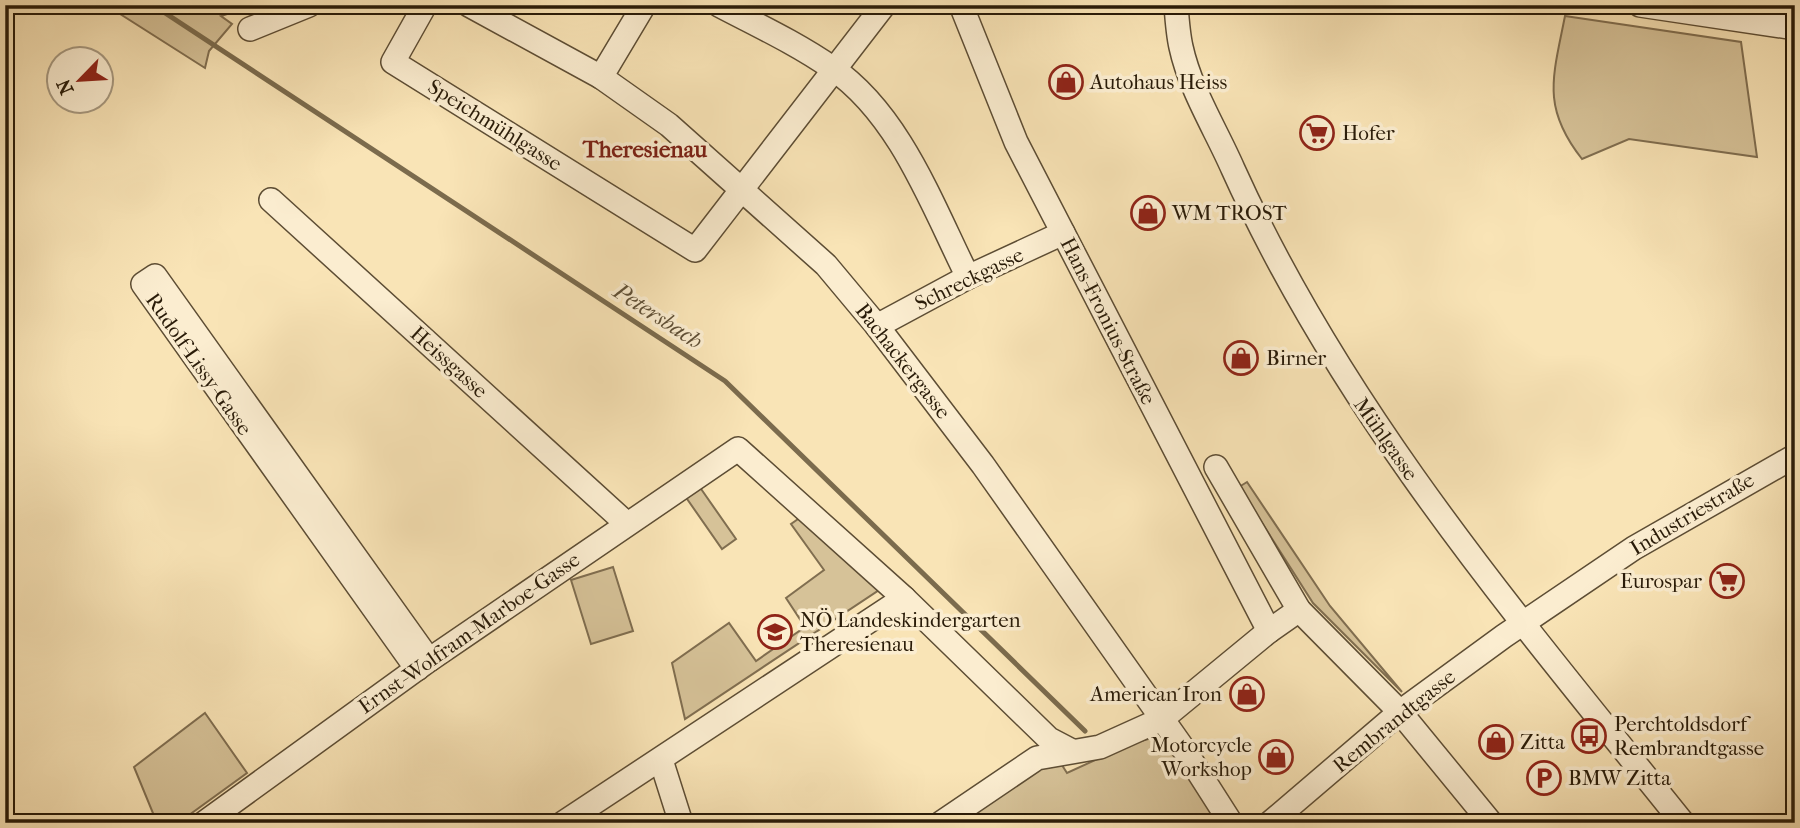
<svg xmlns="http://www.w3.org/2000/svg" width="1800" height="828" font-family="'IM FELL French Canon',serif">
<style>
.green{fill:#d6c298;stroke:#806e50;stroke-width:2}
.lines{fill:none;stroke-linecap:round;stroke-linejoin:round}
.stream{stroke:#7b6b4d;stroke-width:5}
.minor-casing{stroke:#5d4d34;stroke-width:26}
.minor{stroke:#fbedd0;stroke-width:23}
.labels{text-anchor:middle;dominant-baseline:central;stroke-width:7;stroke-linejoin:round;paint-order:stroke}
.poi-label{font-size:21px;fill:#291b08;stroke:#fbedd0;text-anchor:start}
.street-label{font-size:21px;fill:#291b08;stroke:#fbedd0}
.neighbourhood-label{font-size:23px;font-weight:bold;fill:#7a1f14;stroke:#fbedd0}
.water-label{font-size:23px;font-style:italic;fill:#605036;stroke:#fbedd0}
</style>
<rect width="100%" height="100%" fill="#f9e4b6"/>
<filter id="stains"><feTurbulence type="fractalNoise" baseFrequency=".00286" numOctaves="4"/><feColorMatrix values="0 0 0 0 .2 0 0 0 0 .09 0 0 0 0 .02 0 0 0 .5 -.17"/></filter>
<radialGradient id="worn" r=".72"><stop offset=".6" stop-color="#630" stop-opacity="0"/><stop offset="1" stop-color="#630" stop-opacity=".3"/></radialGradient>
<!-- green -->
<g class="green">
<path d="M 106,5 L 255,5 L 221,16 L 232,24 L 209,51 L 205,68 Z"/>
<path d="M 1565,16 L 1741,42 L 1757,157 L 1629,139 L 1582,159 C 1541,107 1553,77 1565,16 Z"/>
<path d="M 1247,482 L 1330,606 L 1402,692 L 1313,603 L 1239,487 Z"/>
<path d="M 699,486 L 736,539 L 722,549 L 685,496 Z"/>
<path d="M 801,517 L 879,590 L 685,719 L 672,663 L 729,623 L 756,661 L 805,627 L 786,598 L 824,570 L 791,524 Z"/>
<path d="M 613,567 L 633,631 L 591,644 L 571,580 Z"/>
<path d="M 205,713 L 247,773 L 178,823 L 157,823 L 134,767 Z"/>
<path d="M 1163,735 L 1220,823 L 959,823 L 1049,762 L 1060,762 L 1067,773 L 1130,744 Z"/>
</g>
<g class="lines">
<!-- stream -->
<path class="stream" d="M 153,5 L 725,381 L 1085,731"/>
<!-- minor casing -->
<g class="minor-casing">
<g id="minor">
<path d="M 425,5 L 393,62 L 695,250 L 884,5"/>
<path d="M 469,5 L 601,77 L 669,125 L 826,265 L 877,326 L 983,465 L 1187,754 L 1231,823"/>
<path d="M 719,5 C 757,25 796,43 832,68 C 900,115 932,205 968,277"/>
<path d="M 961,5 L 1016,142 L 1269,631"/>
<path d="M 1176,5 C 1177,19 1178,34 1181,47 C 1190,89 1216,130 1233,169 C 1343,413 1517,616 1683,823"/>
<path d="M 1640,5 L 1795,28"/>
<path d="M 250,29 L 309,5"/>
<path d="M 601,77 L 644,5"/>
<path d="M 271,200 L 627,524"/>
<path d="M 877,326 L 968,277 L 1063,233"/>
<path d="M 1216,467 L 1299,610 L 1400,712 L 1491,823"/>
<path d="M 417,669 L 143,284 L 155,276 L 429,660"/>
<path d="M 661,760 L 681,823"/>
<path d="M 204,823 L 429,660 L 738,449 L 904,598"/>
<path d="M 563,823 L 904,598 L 1049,739 L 1070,750"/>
<path d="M 941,823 L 1037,758 L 1100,747 L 1162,719 L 1269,631 L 1299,610"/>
<path d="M 1270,823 L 1400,712 L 1504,636 L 1634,548 L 1795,456"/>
</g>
</g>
<!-- minor -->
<use href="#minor" class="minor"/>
</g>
<!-- icons -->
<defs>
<g id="shop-ring" transform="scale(1.75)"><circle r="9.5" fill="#fbedd0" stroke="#8f2418" stroke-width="1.5"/><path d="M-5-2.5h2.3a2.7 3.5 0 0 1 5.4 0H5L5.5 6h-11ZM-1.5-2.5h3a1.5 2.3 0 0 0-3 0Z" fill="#8f2418"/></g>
<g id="supermarket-ring" transform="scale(1.75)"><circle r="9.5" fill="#fbedd0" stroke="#8f2418" stroke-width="1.5"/><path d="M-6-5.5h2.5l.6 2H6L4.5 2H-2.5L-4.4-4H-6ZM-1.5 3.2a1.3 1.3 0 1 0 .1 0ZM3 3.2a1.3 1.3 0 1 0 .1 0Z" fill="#8f2418"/></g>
<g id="school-ring" transform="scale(1.75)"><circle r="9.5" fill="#fbedd0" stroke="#8f2418" stroke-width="1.5"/><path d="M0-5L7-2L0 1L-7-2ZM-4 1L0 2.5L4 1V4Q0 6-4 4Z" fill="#8f2418"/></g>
<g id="bus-ring" transform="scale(1.75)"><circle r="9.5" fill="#fbedd0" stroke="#8f2418" stroke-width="1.5"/><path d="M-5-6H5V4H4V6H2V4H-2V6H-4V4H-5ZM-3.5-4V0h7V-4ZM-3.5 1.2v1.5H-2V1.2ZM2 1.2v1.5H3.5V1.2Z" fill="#8f2418"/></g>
<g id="parking-ring" transform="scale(1.75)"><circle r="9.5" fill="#fbedd0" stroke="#8f2418" stroke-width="1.5"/><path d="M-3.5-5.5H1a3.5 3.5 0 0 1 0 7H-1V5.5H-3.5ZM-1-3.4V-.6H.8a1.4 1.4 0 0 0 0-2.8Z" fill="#8f2418"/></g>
</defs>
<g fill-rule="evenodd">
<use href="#shop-ring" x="1066" y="82"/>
<use href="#supermarket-ring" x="1317" y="133"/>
<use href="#shop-ring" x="1148" y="213"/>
<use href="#shop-ring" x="1241" y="358"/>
<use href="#supermarket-ring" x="1727" y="581"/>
<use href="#school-ring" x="775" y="632"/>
<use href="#shop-ring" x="1247" y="694"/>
<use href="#bus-ring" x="1589" y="736"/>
<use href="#shop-ring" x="1496" y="742"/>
<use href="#shop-ring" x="1276" y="757"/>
<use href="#parking-ring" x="1544" y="778"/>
</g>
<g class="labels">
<!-- poi labels -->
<g class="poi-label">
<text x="1090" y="82">Autohaus Heiss</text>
<text x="1342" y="133">Hofer</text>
<text x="1172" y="213">WM TROST</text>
<text x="1266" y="358">Birner</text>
<text x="1702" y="581" text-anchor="end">Eurospar</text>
<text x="800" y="620">NÖ Landeskindergarten<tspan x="800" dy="24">Theresienau</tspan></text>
<text x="1222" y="694" text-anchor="end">American Iron</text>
<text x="1614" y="724">Perchtoldsdorf<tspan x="1614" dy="24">Rembrandtgasse</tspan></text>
<text x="1520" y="742">Zitta</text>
<text x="1252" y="745" text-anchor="end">Motorcycle<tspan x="1252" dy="24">Workshop</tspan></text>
<text x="1568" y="778">BMW Zitta</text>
</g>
<!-- street labels -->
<g class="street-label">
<text transform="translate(495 125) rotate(32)">Speichmühlgasse</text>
<text transform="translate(969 279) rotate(-26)">Schreckgasse</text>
<text transform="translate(1108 321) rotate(63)">Hans-Fronius-Straße</text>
<text transform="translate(903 361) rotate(52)">Bachackergasse</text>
<text transform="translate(449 362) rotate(42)">Heissgasse</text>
<text transform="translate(199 364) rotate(55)">Rudolf-Lissy-Gasse</text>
<text transform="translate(1386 439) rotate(55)">Mühlgasse</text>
<text transform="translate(1692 514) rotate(-31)">Industriestraße</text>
<text transform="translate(469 633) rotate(-35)">Ernst-Wolfram-Marboe-Gasse</text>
<text transform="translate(1394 721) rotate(-39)">Rembrandtgasse</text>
</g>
<!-- neighbourhood labels -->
<g class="neighbourhood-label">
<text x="645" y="149">Theresienau</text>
</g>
<!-- water labels -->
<g class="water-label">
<text transform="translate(658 316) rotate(33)">Petersbach</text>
</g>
</g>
<!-- margin -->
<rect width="1800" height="828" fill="none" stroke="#f9e4b6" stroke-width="28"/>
<rect x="7" y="7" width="1786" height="814" fill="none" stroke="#291b08" stroke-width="3.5"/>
<rect x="14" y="14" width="1772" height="800" fill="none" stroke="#291b08" stroke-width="2"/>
<!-- north arrow -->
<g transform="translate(80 80) rotate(245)"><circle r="33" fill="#fbedd0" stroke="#a79980" stroke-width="2"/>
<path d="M0-5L12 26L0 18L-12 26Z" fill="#8f2418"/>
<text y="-10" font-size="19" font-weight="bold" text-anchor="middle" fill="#291b08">N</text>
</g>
<rect width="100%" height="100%" filter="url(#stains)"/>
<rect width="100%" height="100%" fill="url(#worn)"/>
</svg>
